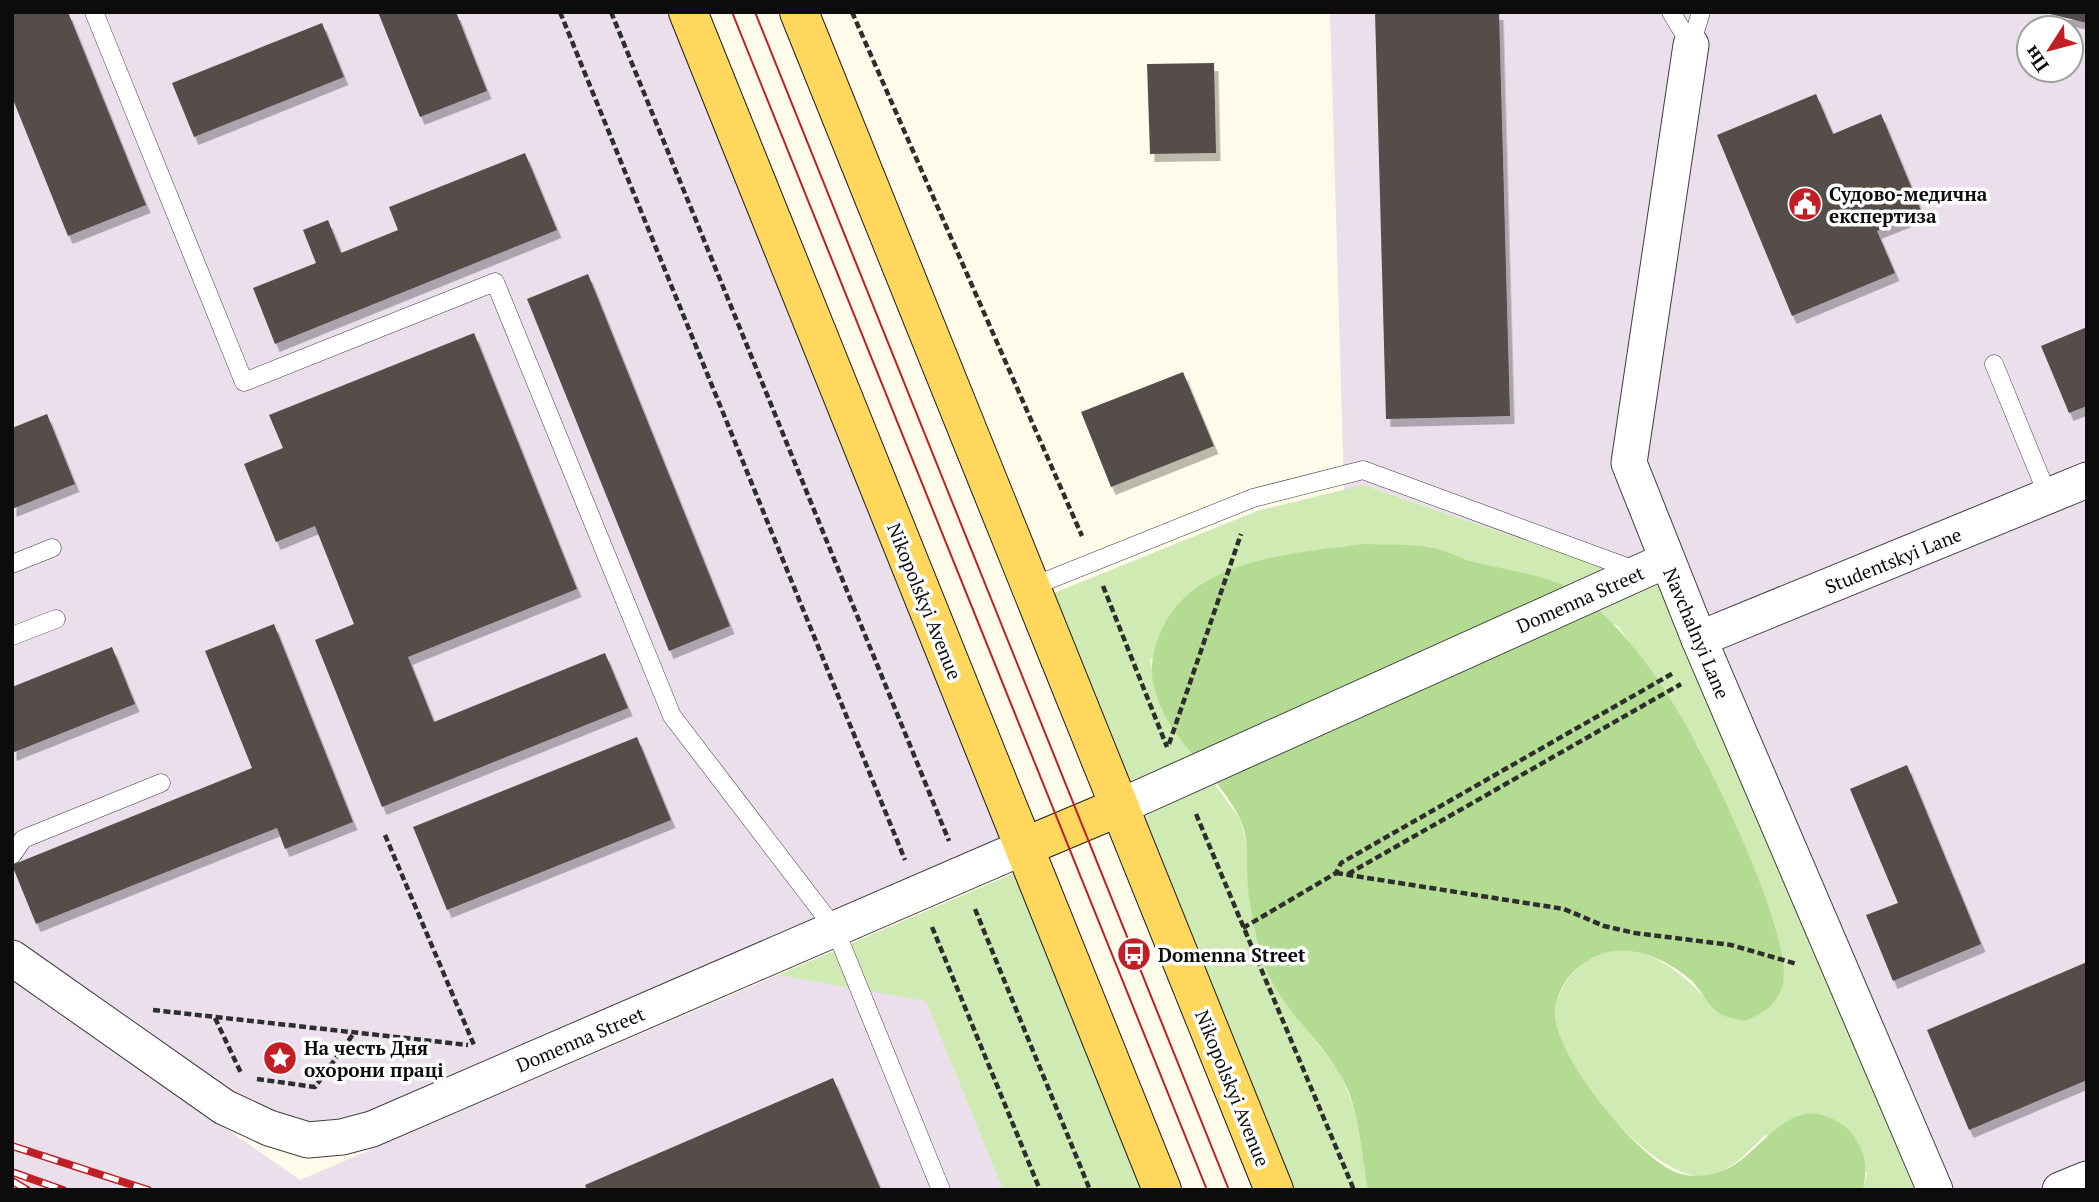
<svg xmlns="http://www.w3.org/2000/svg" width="2099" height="1202" font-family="'PT Serif',serif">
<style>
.industrial{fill:#eadfeb;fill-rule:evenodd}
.green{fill:#d0eab3}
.forest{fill:#b3dc92}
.building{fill:#554d48;filter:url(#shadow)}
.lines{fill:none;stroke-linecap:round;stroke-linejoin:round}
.service-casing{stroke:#3f3f3f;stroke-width:19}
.minor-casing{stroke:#3f3f3f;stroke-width:37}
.primary-casing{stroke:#1d1d1d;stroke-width:40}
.path{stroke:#2e2e2e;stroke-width:4.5;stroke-dasharray:7 3.5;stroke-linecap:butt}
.service{stroke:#fff;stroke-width:18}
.minor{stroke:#fff;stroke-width:35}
.primary{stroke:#fed75c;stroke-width:38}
.tram{stroke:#c11f26;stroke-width:2}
.rail-casing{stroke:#c11f26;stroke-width:8}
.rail{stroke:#fff;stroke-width:5;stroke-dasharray:16;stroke-linecap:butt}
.labels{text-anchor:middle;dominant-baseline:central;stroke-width:7;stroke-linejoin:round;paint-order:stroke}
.poi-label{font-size:19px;font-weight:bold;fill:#0c0c0c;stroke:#fff;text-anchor:start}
.street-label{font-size:19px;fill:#0c0c0c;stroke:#fff}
</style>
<defs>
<filter id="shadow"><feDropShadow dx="4.5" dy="8" stdDeviation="0" flood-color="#0004"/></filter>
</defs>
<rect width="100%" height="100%" fill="#fffbeb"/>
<!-- industrial -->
<g class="industrial">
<path d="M 12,12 L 670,12 L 1005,836 L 302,1142 L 12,940 Z"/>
<path d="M 1330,12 L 2087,12 L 2087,1190 L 1920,1190 L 1663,588 L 1363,485 L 1344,490 ZM 2029,28 L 2071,28 L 2071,70 L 2029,70 Z"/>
<path d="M 778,975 L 926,1000 L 1003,1190 L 12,1190 L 12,979 L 300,1180 Z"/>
</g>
<!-- green -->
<g class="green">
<path d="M 1363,485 L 1663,588 L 1920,1190 L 1863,1190 L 1867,1172 L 1765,1135 C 1748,1151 1729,1174 1705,1176 C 1653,1182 1549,1058 1555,1009 C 1558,993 1567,979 1578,968 C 1629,921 1685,974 1719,1013 L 1740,837 L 1700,750 L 1673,703 L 1618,626 L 1474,562 L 1431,547 L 1150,659 L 1157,698 L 1182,739 L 1240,819 L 1250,859 L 1248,887 L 1256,922 L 1286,1003 L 1340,1073 L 1357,1116 L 1368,1190 L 1292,1190 L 1054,593 L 1257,511 Z"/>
<path d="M 1019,871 L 1148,1190 L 1003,1190 L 926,1001 L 778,975 Z"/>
</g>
<!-- forest -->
<path class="forest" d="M 1365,544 C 1386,545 1408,544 1429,547 C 1444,549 1459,558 1474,562 C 1504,570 1556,576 1580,595 C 1619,624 1647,662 1673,703 C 1702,747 1798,941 1782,987 C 1776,1007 1762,1013 1745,1021 C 1737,1019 1726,1018 1719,1013 C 1708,1006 1701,990 1692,981 C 1669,961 1635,944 1605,953 C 1580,960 1559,982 1555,1009 C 1550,1052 1639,1160 1678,1173 C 1697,1179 1718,1175 1734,1165 C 1765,1145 1790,1098 1833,1119 C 1839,1123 1845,1125 1850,1131 C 1865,1150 1868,1166 1863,1190 L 1368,1190 C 1360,1150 1361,1108 1339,1073 C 1317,1036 1279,1006 1264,964 C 1258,948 1249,904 1248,887 C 1246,864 1250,841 1240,819 C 1220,777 1172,742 1157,697 C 1149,675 1151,657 1159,636 C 1188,558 1295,553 1365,544 Z"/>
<!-- building -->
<g class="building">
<path d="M 12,12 L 68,12 L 146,205 L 68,236 L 12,97 Z"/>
<path d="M 378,12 L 456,12 L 487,91 L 420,117 Z"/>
<path d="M 1375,12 L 1499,12 L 1510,416 L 1386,419 Z"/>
<path d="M 2087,12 L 2087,23 L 2046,13 L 2046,12 Z"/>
<path d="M 322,23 L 344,77 L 194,137 L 172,83 Z"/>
<path d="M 1214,63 L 1216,153 L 1150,154 L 1147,64 Z"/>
<path d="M 1816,94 L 1833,134 L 1881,114 L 1922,213 L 1877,231 L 1895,273 L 1792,316 L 1717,135 Z"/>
<path d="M 525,153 L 557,230 L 275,344 L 253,288 L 316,263 L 303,230 L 328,220 L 341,253 L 398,230 L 389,207 Z"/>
<path d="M 588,274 L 730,626 L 669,651 L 527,299 Z"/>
<path d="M 2087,327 L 2087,406 L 2069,413 L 2041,346 Z"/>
<path d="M 474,333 L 577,589 L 408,657 L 434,722 L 605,653 L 628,708 L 382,807 L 315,640 L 354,624 L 315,526 L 276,542 L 244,464 L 283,448 L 269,415 Z"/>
<path d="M 1183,372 L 1214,446 L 1111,487 L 1081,412 Z"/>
<path d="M 47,414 L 75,484 L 12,509 L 12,428 Z"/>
<path d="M 274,624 L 353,822 L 285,849 L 277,828 L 36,924 L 12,865 L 252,768 L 205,651 Z"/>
<path d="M 112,647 L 135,704 L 12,753 L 12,687 Z"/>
<path d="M 637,737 L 671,820 L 447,910 L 413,827 Z"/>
<path d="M 1907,765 L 1981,944 L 1893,981 L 1866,915 L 1898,903 L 1850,789 Z"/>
<path d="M 2087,962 L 2087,1080 L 1969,1130 L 1927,1030 Z"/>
<path d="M 833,1078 L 881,1190 L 587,1190 L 585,1185 Z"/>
</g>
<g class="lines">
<!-- service casing -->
<g class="service-casing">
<g id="service">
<path d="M 94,12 L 244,382 L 495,282 L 672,716 L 835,929 L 941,1190"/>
<path d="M 1671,12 L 1691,45"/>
<path d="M 1691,45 L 1701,12"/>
<path d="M 1994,364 L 2048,496"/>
<path d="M 12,564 L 52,548"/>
<path d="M 1031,587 L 1253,498 L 1363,470 L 1640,572"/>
<path d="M 12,636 L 56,619"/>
<path d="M 12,855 L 23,839 L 161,783"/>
</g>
</g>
<!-- minor casing -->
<g class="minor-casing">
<g id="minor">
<path d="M 1691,45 L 1629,463 L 1699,639 L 1935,1190"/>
<path d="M 1699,639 L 2087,480"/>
<path d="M 1119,807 L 1667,560"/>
<path d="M 12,958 L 224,1107 L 269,1128 L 308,1140 L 342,1137 L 372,1129 L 1024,847"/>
<path d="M 2060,1190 L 2087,1179"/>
</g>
</g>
<!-- primary casing -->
<g class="primary-casing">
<g id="primary">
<path d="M 688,12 L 1162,1190"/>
<path d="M 799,12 L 1274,1190"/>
<path d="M 1024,847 L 1119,807"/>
</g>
</g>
<!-- path -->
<g class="path">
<path d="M 560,12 L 905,860"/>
<path d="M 611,12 L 949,841"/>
<path d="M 852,12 L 1082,536"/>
<path d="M 1103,586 L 1167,747"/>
<path d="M 1169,744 L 1241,534"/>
<path d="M 1196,814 L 1354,1190"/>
<path d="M 385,835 L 474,1045"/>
<path d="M 1336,873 L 1564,909 L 1604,926 L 1635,933 L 1731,945 L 1797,964"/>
<path d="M 1348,874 L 1681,684"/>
<path d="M 975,909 L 1090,1190"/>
<path d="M 932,927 L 1040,1190"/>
<path d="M 1243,928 L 1336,873 L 1341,863 L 1675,672"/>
<path d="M 153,1010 L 468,1045"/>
<path d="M 215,1018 L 241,1073"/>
<path d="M 257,1079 L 315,1087 L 354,1033"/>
</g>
<!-- service -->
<use href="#service" class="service"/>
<!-- minor -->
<use href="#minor" class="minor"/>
<!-- primary -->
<use href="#primary" class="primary"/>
<!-- tram -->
<g class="tram">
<path d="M 732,12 L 1207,1190"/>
<path d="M 755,12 L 1229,1190"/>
</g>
<!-- rail casing -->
<g class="rail-casing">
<g id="rail">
<path d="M 12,1146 L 148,1190"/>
<path d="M 12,1172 L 63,1190"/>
<path d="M 12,1181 L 27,1190"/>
</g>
</g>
<!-- rail -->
<use href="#rail" class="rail"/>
</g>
<!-- icons -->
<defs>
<g id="civic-disc" transform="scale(1.75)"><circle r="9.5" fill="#c11f26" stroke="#fff"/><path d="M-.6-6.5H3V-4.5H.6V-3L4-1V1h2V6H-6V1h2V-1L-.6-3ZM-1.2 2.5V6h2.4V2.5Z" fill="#fff"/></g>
<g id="bus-disc" transform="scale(1.75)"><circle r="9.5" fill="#c11f26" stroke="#fff"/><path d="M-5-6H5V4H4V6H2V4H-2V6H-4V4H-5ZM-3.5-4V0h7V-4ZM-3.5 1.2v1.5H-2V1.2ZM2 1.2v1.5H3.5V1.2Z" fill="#fff"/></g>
<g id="sight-disc" transform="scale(1.75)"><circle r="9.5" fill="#c11f26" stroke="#fff"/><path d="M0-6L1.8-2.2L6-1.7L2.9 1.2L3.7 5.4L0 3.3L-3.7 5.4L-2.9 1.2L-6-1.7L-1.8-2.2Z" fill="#fff"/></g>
</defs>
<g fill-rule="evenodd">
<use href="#civic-disc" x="1805" y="204"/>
<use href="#bus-disc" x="1134" y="954"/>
<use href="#sight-disc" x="280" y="1058"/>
</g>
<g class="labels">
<!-- poi labels -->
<g class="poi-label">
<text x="1829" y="193">Судово-медична<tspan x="1829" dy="22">експертиза</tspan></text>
<text x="1158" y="954">Domenna Street</text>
<text x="304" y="1047">На честь Дня<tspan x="304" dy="22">охорони праці</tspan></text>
</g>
<!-- street labels -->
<g class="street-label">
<text transform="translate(1893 560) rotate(-22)">Studentskyi Lane</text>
<text transform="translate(1580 599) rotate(-24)">Domenna Street</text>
<text transform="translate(925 601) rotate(68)">Nikopolskyi Avenue</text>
<text transform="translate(1697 633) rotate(67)">Navchalnyi Lane</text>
<text transform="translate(580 1039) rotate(-23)">Domenna Street</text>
<text transform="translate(1233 1088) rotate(68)">Nikopolskyi Avenue</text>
</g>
</g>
<!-- border -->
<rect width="2099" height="1202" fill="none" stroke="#0c0c0c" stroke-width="28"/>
<!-- north arrow -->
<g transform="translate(2050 49) rotate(234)"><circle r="33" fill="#ffffff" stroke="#9e9e9e" stroke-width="2"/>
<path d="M0-5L12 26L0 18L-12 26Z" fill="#c11f26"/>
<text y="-10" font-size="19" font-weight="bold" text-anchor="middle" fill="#0c0c0c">Пн</text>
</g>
</svg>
